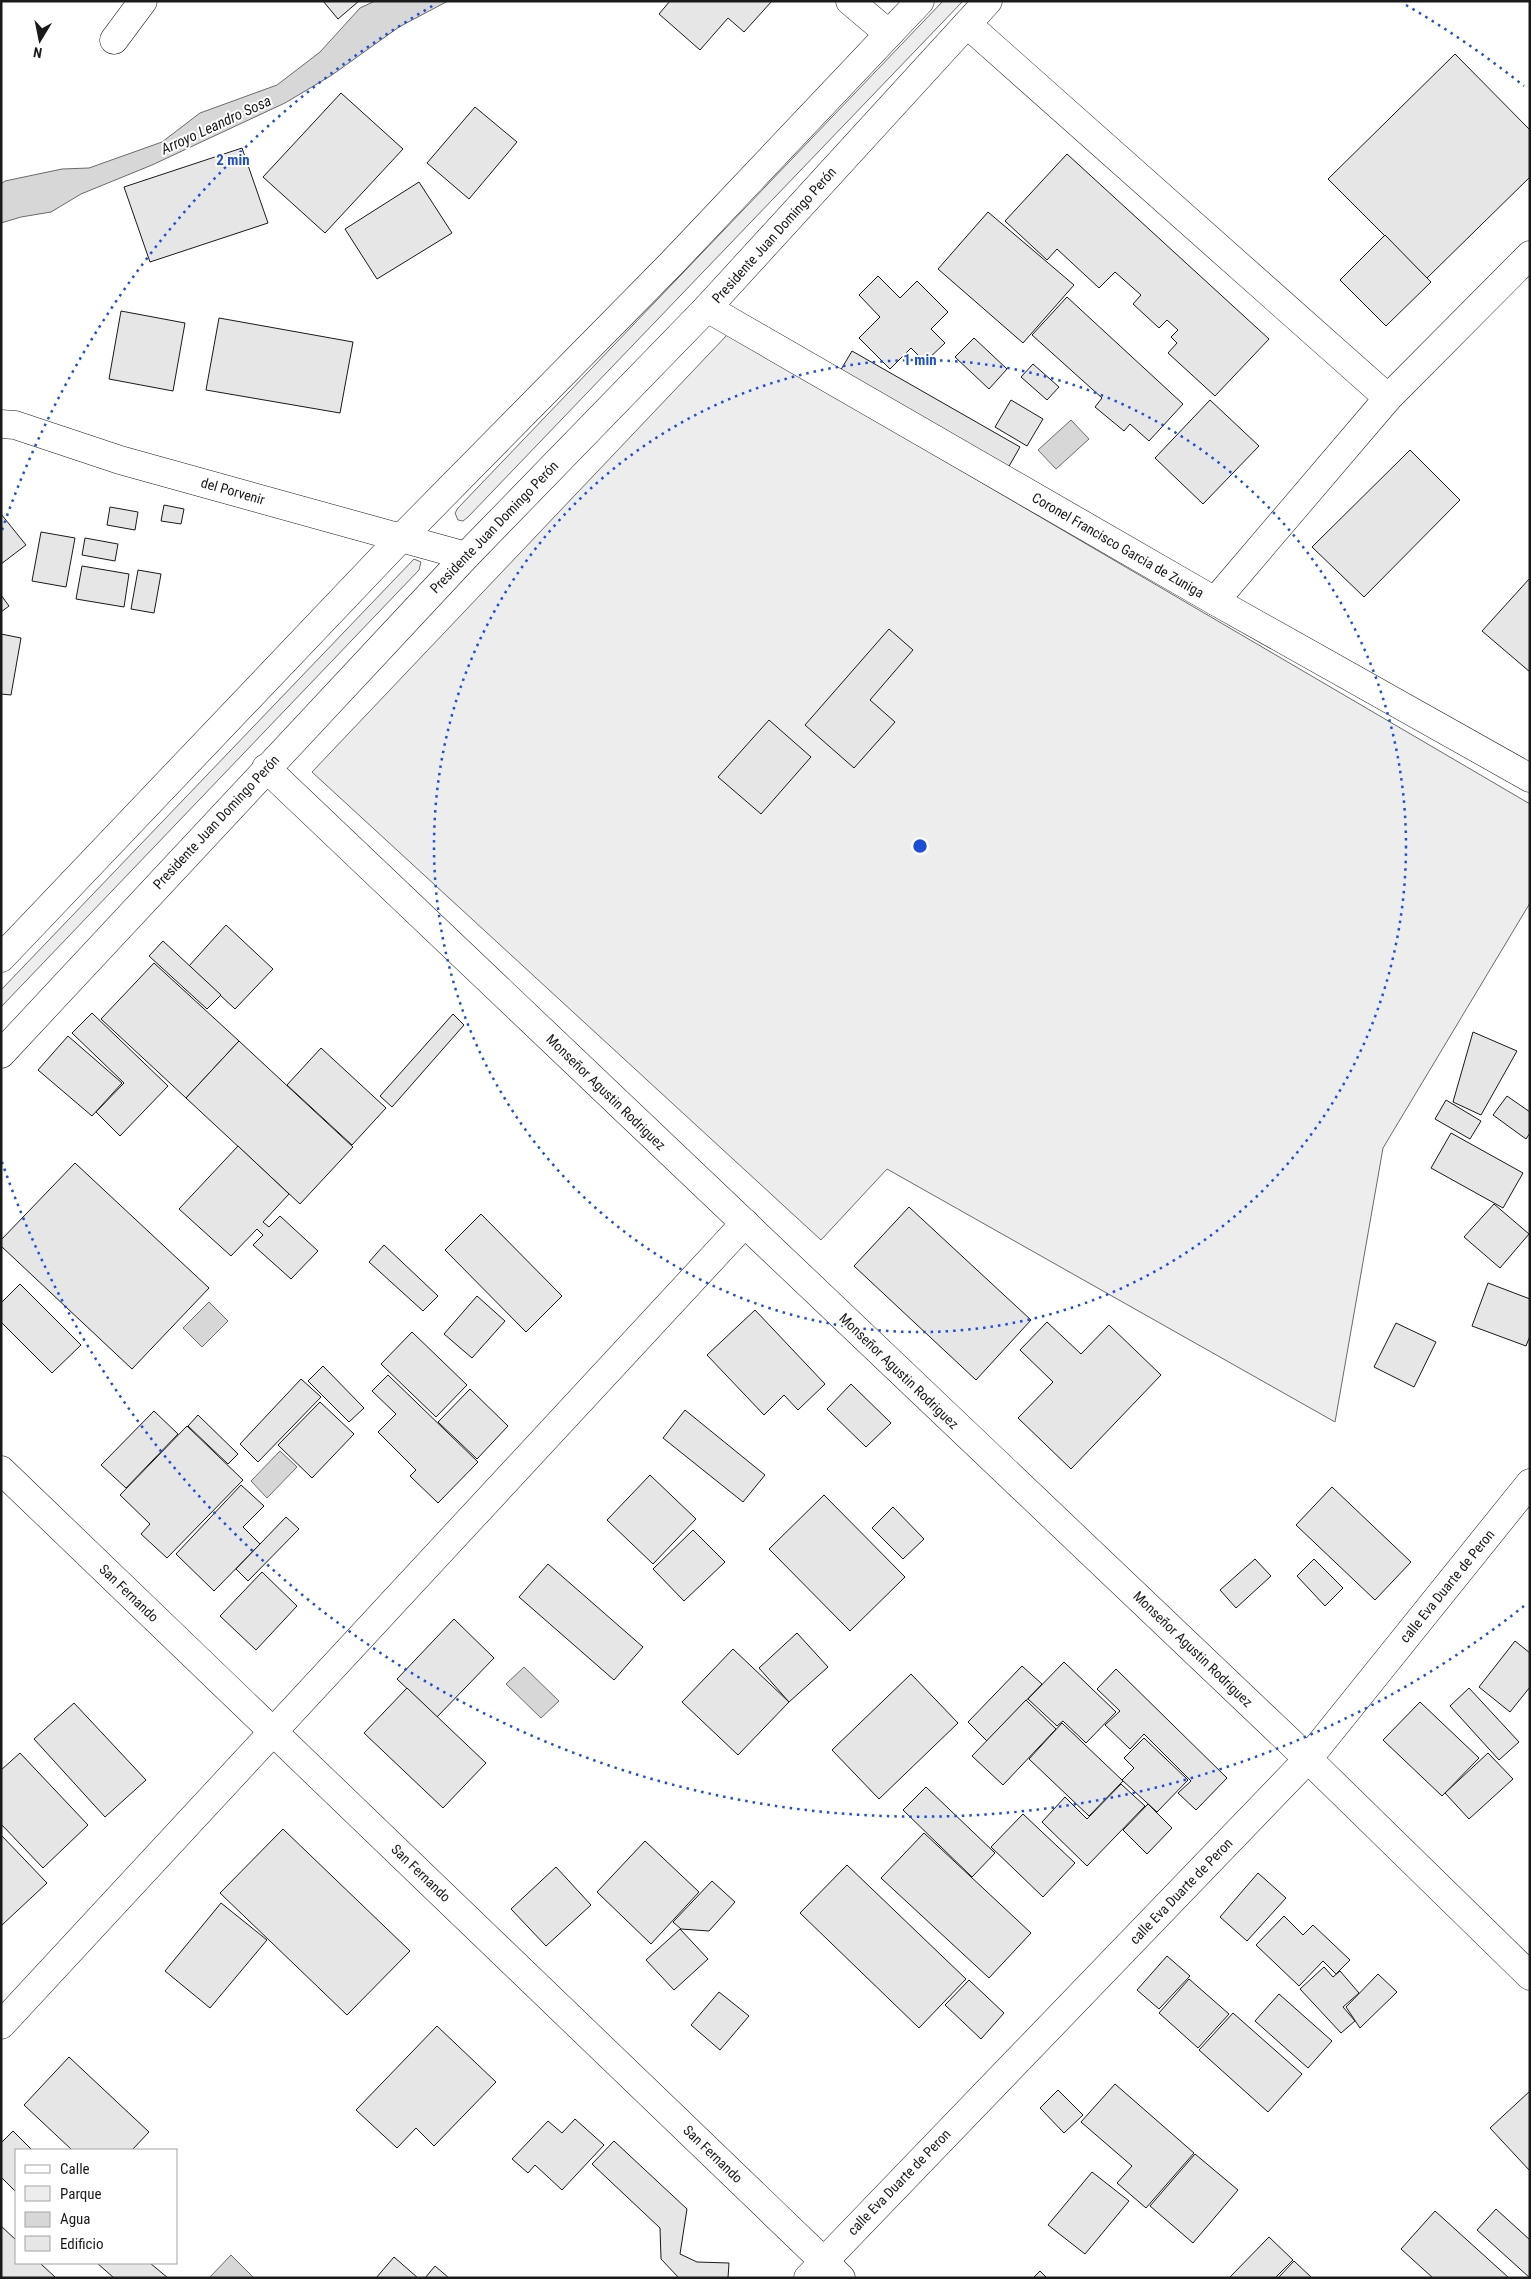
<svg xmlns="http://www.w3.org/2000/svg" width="1531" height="2279" font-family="'Roboto Condensed',sans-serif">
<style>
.green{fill:#ededed;stroke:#6a6a6a}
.water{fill:#d7d7d7;stroke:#6a6a6a}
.building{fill:#e6e6e6;stroke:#1a1a1a}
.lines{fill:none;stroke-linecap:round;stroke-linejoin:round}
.minor-casing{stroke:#1a1a1a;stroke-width:29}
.major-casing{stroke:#1a1a1a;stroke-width:29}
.minor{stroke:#fff;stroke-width:28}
.major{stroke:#fff;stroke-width:28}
.ring{fill:none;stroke:#1d4ed8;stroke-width:2.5;stroke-dasharray:2.5 5}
.labels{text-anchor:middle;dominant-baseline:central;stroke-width:4;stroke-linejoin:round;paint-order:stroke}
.street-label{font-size:14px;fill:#1a1a1a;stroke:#fff}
.water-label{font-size:15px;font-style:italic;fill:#1a1a1a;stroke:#fff}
.centre{fill:#1d4ed8;stroke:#fff;stroke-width:2.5}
.ring-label{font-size:15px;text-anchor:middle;font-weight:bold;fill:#1d4ed8;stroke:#fff;stroke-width:4;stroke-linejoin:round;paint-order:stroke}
</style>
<rect width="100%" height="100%" fill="#fff"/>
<!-- green -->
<g class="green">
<path d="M 943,1 L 963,1 L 468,517 L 463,521 L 458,520 L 455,513 L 458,508 Z"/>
<path d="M 728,334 L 1530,804 L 1530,903 L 1383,1148 L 1335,1422 L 887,1169 L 821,1240 L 312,772 Z"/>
<path d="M 414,559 L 421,562 L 419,570 L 1,1007 L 1,990 Z"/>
</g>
<!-- water -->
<g class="water">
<path d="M 375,1 L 448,1 L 399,27 L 332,75 L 285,103 L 152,165 L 81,194 L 51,212 L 21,217 L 1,223 L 1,184 L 5,181 L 62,169 L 89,168 L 162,142 L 200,113 L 277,85 L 320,52 L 360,8 Z"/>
<path d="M 1071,420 L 1089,439 L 1056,469 L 1038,450 Z"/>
<path d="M 209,1302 L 228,1321 L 202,1347 L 183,1328 Z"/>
<path d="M 280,1451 L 297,1467 L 267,1498 L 251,1481 Z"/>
<path d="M 524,1667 L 559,1701 L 541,1718 L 506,1684 Z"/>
<path d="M 231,2255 L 254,2278 L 209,2278 Z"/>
</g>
<!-- building -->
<g class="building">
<path d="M 323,1 L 359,1 L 338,19 Z"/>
<path d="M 670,1 L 772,1 L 744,32 L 728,18 L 700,50 L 659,14 Z"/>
<path d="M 1455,54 L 1530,130 L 1530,177 L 1427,278 L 1328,179 Z"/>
<path d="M 341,93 L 403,149 L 325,233 L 263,177 Z"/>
<path d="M 475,107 L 517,142 L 469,199 L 427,163 Z"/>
<path d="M 242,148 L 268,223 L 150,262 L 124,187 Z"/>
<path d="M 1067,154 L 1269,339 L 1215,396 L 1168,353 L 1177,343 L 1171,337 L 1178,330 L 1167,320 L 1159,328 L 1133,304 L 1141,295 L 1115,272 L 1099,288 L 1057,249 L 1047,260 L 1005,221 Z"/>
<path d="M 419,182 L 452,233 L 377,279 L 345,229 Z"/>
<path d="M 988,212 L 1074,285 L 1023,343 L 938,269 Z"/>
<path d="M 1385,235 L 1431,282 L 1386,326 L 1340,280 Z"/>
<path d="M 878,276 L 900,298 L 917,281 L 948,312 L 931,329 L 945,343 L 925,362 L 911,348 L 890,369 L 859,338 L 880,317 L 859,295 Z"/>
<path d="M 1067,297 L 1183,404 L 1149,441 L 1130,424 L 1124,431 L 1095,407 L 1102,398 L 1032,335 Z"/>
<path d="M 121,311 L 185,323 L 173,391 L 109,379 Z"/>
<path d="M 219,318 L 353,342 L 340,413 L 206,390 Z"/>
<path d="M 974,338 L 1007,369 L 989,389 L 955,357 Z"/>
<path d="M 852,351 L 1020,447 L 1004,475 L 836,378 Z"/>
<path d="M 1033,364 L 1059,387 L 1047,400 L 1021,377 Z"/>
<path d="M 1011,400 L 1043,419 L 1027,446 L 995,427 Z"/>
<path d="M 1210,400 L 1259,446 L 1203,504 L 1155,458 Z"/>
<path d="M 1410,450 L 1460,500 L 1364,597 L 1312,547 Z"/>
<path d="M 164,505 L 184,509 L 181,524 L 161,521 Z"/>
<path d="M 110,507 L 138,512 L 135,530 L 107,525 Z"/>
<path d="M 1,514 L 26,545 L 1,564 Z"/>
<path d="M 41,532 L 75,538 L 66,587 L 32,581 Z"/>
<path d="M 85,538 L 118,544 L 115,561 L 82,555 Z"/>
<path d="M 82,566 L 129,574 L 124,607 L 76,599 Z"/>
<path d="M 138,570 L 161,574 L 154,613 L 131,609 Z"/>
<path d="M 1530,578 L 1530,672 L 1482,631 Z"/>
<path d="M 1,595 L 9,606 L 1,612 Z"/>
<path d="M 889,629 L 913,650 L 870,700 L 895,722 L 854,768 L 805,725 Z"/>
<path d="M 1,634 L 21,638 L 11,695 L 1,694 Z"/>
<path d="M 769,720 L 811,757 L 761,814 L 718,777 Z"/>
<path d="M 226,925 L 273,969 L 235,1009 L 189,966 Z"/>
<path d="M 163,941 L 221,995 L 207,1009 L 149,956 Z"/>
<path d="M 154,963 L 239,1041 L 186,1098 L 101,1019 Z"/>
<path d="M 92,1013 L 168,1086 L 120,1136 L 96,1112 L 124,1083 L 72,1033 Z"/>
<path d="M 453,1014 L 464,1025 L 392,1107 L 380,1096 Z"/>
<path d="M 1473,1032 L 1517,1051 L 1481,1115 L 1453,1102 Z"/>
<path d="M 68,1036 L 122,1083 L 92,1116 L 38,1070 Z"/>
<path d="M 239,1041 L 353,1147 L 300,1204 L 186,1098 Z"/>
<path d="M 321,1048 L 386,1108 L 352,1145 L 287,1085 Z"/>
<path d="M 1507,1096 L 1530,1112 L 1530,1133 L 1526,1139 L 1493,1115 Z"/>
<path d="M 1446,1100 L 1481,1121 L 1470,1139 L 1435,1119 Z"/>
<path d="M 1451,1133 L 1523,1173 L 1503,1208 L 1431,1168 Z"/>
<path d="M 238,1146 L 289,1194 L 263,1222 L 269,1227 L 280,1216 L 318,1251 L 291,1279 L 253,1245 L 263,1235 L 257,1229 L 231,1256 L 179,1209 Z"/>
<path d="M 75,1163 L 209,1288 L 132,1369 L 1,1246 L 1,1240 Z"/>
<path d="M 1494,1204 L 1529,1234 L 1500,1268 L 1464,1237 Z"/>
<path d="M 909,1207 L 1031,1320 L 976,1380 L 854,1266 Z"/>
<path d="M 481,1214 L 562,1296 L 526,1332 L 445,1250 Z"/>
<path d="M 384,1245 L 438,1296 L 423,1311 L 369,1262 Z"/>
<path d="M 1488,1283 L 1530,1299 L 1530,1336 L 1526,1346 L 1472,1326 Z"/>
<path d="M 20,1284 L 81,1345 L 52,1373 L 1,1322 L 1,1303 Z"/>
<path d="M 477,1296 L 505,1321 L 472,1358 L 444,1334 Z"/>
<path d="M 755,1310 L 825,1384 L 798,1410 L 784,1395 L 764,1415 L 707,1355 Z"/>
<path d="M 1047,1322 L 1081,1354 L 1109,1325 L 1161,1375 L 1071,1469 L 1018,1418 L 1053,1382 L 1020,1350 Z"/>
<path d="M 1396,1323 L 1436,1342 L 1414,1387 L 1374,1367 Z"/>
<path d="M 412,1332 L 467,1385 L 436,1417 L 381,1364 Z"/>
<path d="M 323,1366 L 364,1408 L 349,1422 L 308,1381 Z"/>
<path d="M 388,1375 L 478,1462 L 438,1503 L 410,1476 L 416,1470 L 378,1432 L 396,1414 L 372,1391 Z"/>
<path d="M 301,1379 L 321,1397 L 258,1462 L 240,1444 Z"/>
<path d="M 851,1384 L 891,1423 L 866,1447 L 827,1409 Z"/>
<path d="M 470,1389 L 508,1426 L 477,1459 L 438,1422 Z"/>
<path d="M 320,1402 L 354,1434 L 312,1478 L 278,1445 Z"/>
<path d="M 685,1410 L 765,1475 L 743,1502 L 663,1438 Z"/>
<path d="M 154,1411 L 178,1434 L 126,1488 L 101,1465 Z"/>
<path d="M 198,1415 L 238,1454 L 228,1464 L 188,1426 Z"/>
<path d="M 187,1426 L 243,1480 L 167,1558 L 141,1534 L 150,1524 L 120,1495 Z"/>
<path d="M 650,1475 L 696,1519 L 653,1564 L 607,1520 Z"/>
<path d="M 241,1485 L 264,1506 L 243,1527 L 260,1544 L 214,1591 L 176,1554 Z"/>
<path d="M 1332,1487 L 1411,1562 L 1375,1600 L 1296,1525 Z"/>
<path d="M 824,1495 L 905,1577 L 850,1631 L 769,1549 Z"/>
<path d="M 893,1507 L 924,1539 L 903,1559 L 872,1528 Z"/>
<path d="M 286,1517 L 299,1529 L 248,1581 L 236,1569 Z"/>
<path d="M 693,1530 L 725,1562 L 684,1601 L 653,1569 Z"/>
<path d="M 1255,1559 L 1271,1576 L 1236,1608 L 1220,1590 Z"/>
<path d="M 1314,1559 L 1343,1588 L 1325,1606 L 1297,1576 Z"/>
<path d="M 548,1564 L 643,1647 L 614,1680 L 519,1597 Z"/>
<path d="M 262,1572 L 297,1606 L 256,1650 L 220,1616 Z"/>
<path d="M 454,1619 L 494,1658 L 437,1717 L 397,1679 Z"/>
<path d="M 797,1633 L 828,1667 L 789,1702 L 759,1668 Z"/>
<path d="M 1515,1641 L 1530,1653 L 1530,1687 L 1510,1712 L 1479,1687 Z"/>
<path d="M 733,1649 L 789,1702 L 738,1755 L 682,1702 Z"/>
<path d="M 1064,1662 L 1116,1712 L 1086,1743 L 1063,1721 L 1057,1726 L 1028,1699 Z"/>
<path d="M 1022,1666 L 1042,1684 L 987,1741 L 968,1722 Z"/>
<path d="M 1116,1669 L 1227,1778 L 1196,1810 L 1178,1793 L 1191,1781 L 1144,1734 L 1130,1749 L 1105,1725 L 1120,1711 L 1097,1689 Z"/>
<path d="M 911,1674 L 958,1723 L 879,1799 L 832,1750 Z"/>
<path d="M 407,1688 L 486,1763 L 443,1808 L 364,1733 Z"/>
<path d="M 1469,1688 L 1519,1742 L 1499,1760 L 1450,1706 Z"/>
<path d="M 1026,1700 L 1056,1729 L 1003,1785 L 972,1756 Z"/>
<path d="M 1420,1702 L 1479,1758 L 1442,1796 L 1383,1740 Z"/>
<path d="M 74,1703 L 146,1780 L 105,1817 L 34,1739 Z"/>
<path d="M 1062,1723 L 1123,1781 L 1089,1816 L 1029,1759 Z"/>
<path d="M 1144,1738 L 1188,1780 L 1157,1812 L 1122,1780 L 1134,1768 L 1124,1758 Z"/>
<path d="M 20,1753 L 88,1825 L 43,1868 L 1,1824 L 1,1770 Z"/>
<path d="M 1488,1753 L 1513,1779 L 1469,1819 L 1445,1793 Z"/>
<path d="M 1121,1784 L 1145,1806 L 1087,1866 L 1042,1822 L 1065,1797 L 1087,1819 Z"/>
<path d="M 926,1787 L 995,1853 L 972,1877 L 903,1810 Z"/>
<path d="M 1148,1804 L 1172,1828 L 1147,1854 L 1123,1830 Z"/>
<path d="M 1023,1814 L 1075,1863 L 1043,1897 L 991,1847 Z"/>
<path d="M 283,1829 L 410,1951 L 347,2015 L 220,1893 Z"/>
<path d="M 924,1833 L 1031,1933 L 989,1978 L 881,1878 Z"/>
<path d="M 1,1835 L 47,1883 L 2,1925 L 1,1925 Z"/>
<path d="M 645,1841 L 699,1892 L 651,1944 L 597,1892 Z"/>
<path d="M 847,1865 L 966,1979 L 919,2028 L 800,1913 Z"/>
<path d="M 556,1867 L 591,1905 L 546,1946 L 511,1909 Z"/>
<path d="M 1258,1873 L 1286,1898 L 1247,1941 L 1220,1917 Z"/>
<path d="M 712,1881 L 735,1902 L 709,1931 L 681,1929 L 673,1922 Z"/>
<path d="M 221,1903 L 267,1940 L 210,2008 L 165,1971 Z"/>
<path d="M 1284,1916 L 1303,1935 L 1313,1925 L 1350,1960 L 1336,1974 L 1323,1961 L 1299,1986 L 1256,1945 Z"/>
<path d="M 680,1929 L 708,1959 L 674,1990 L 646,1960 Z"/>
<path d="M 1167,1956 L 1190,1976 L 1159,2009 L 1137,1990 Z"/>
<path d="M 1324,1967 L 1333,1977 L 1340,1971 L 1359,1993 L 1343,2007 L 1355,2021 L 1341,2033 L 1300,1989 Z"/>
<path d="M 1378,1974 L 1397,1992 L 1360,2028 L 1346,2007 Z"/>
<path d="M 1189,1979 L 1229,2014 L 1198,2048 L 1159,2013 Z"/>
<path d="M 969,1980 L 1004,2013 L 981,2039 L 945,2005 Z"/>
<path d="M 719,1992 L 749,2016 L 720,2050 L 691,2025 Z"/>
<path d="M 1279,1994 L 1332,2041 L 1308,2068 L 1255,2021 Z"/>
<path d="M 1233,2013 L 1302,2074 L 1268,2112 L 1199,2050 Z"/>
<path d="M 437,2026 L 496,2082 L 434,2146 L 416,2128 L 397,2148 L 356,2110 Z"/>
<path d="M 69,2057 L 149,2132 L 132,2150 L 72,2150 L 24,2105 Z"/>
<path d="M 1115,2084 L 1194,2153 L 1146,2208 L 1117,2183 L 1132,2166 L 1081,2122 Z"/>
<path d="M 1058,2090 L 1083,2115 L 1064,2133 L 1040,2108 Z"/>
<path d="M 1530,2091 L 1530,2171 L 1490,2128 Z"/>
<path d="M 575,2119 L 604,2145 L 562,2190 L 535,2165 L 528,2173 L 512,2159 L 548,2121 L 562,2133 Z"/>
<path d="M 13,2131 L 32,2150 L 16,2150 L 16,2192 L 1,2177 L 1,2143 Z"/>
<path d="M 614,2141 L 687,2209 L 680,2254 L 697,2262 L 729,2263 L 728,2278 L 679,2278 L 661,2259 L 660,2228 L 592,2164 Z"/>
<path d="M 1195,2154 L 1238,2190 L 1193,2243 L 1150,2206 Z"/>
<path d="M 1092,2172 L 1129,2201 L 1085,2254 L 1048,2225 Z"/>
<path d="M 1496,2209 L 1530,2240 L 1530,2278 L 1477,2230 Z"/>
<path d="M 1435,2211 L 1509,2278 L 1433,2278 L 1401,2249 Z"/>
<path d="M 1,2226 L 16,2240 L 16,2263 L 40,2263 L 56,2278 L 1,2278 Z"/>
<path d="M 1269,2237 L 1293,2260 L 1275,2278 L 1229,2278 Z"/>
<path d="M 394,2257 L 418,2278 L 376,2278 Z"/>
<path d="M 1294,2261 L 1312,2278 L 1278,2278 Z"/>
<path d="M 97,2263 L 150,2263 L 168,2278 L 114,2278 Z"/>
<path d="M 435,2266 L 449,2278 L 425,2278 Z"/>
<path d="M 1040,2271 L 1047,2278 L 1033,2278 Z"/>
</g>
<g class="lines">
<!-- minor casing -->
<g class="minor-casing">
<g id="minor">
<path d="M 850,1 L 889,34"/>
<path d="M 967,24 L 1388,398"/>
<path d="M 114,40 L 143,1"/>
<path d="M 707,308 L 1215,601 L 1530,778"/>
<path d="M 1,424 L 15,425 L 120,460 L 466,556"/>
<path d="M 1215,601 L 1388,398 L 1530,255"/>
<path d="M 266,768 L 1308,1759 L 1530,1976"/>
<path d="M 1,1470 L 841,2278"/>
<path d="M 1,2025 L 745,1223"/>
<path d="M 808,2278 L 1308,1759 L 1530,1483"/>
</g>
</g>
<!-- major casing -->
<g class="major-casing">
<g id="major">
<path d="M 1,958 L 401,538 L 671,264 L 920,1"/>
<path d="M 1,1054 L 466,556 L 707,308 L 988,1"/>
</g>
</g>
<!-- minor -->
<use href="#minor" class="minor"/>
<!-- major -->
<use href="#major" class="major"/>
</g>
<!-- distance rings -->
<g class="ring">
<circle cx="920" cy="846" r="486"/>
<path d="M1524 1606A971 971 0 0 1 2 1162M2 530A971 971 0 0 1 434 5M1406 5A971 971 0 0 1 1524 86"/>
</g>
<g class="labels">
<!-- street labels -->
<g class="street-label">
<text transform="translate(774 235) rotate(-48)">Presidente Juan Domingo Perón</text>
<text transform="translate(233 491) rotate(16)">del Porvenir</text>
<text transform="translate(494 527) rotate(-46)">Presidente Juan Domingo Perón</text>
<text transform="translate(1118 545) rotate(30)">Coronel Francisco Garcia de Zuniga</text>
<text transform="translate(216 822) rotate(-47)">Presidente Juan Domingo Perón</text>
<text transform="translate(606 1092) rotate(44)">Monseñor Agustin Rodriguez</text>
<text transform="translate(899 1371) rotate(44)">Monseñor Agustin Rodriguez</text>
<text transform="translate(1447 1586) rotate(-51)">calle Eva Duarte de Peron</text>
<text transform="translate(129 1593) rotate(44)">San Fernando</text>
<text transform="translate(1193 1649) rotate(44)">Monseñor Agustin Rodriguez</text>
<text transform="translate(421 1873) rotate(44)">San Fernando</text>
<text transform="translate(1181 1891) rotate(-46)">calle Eva Duarte de Peron</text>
<text transform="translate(713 2154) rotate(44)">San Fernando</text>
<text transform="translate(899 2182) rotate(-46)">calle Eva Duarte de Peron</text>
</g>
<!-- water labels -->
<g class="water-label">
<text transform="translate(216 125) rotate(-25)">Arroyo Leandro Sosa</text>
</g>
</g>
<circle cx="920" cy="846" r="8" class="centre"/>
<g class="ring-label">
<text x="233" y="165">2 min</text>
<text x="920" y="365">1 min</text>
</g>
<!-- border -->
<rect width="1531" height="2279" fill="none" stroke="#1a1a1a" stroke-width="5"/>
<!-- legend -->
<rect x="15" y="2149" width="162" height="115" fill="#ffffff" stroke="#a3a3a3"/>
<rect x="25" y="2165" width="25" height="8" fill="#ffffff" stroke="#a3a3a3"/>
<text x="60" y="2174" font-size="15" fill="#1a1a1a">Calle</text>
<rect x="25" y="2186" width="25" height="15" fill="#ededed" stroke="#a3a3a3"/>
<text x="60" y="2199" font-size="15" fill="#1a1a1a">Parque</text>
<rect x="25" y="2212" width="25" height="15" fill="#d7d7d7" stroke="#a3a3a3"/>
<text x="60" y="2224" font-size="15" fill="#1a1a1a">Agua</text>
<rect x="25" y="2236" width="25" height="15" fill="#e6e6e6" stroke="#a3a3a3"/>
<text x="60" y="2249" font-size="15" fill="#1a1a1a">Edificio</text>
<!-- north arrow -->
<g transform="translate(40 40) rotate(190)" stroke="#ffffff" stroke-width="4" paint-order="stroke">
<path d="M0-4L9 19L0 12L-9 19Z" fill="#1a1a1a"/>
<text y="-8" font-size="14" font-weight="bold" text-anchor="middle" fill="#1a1a1a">N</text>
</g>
</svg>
